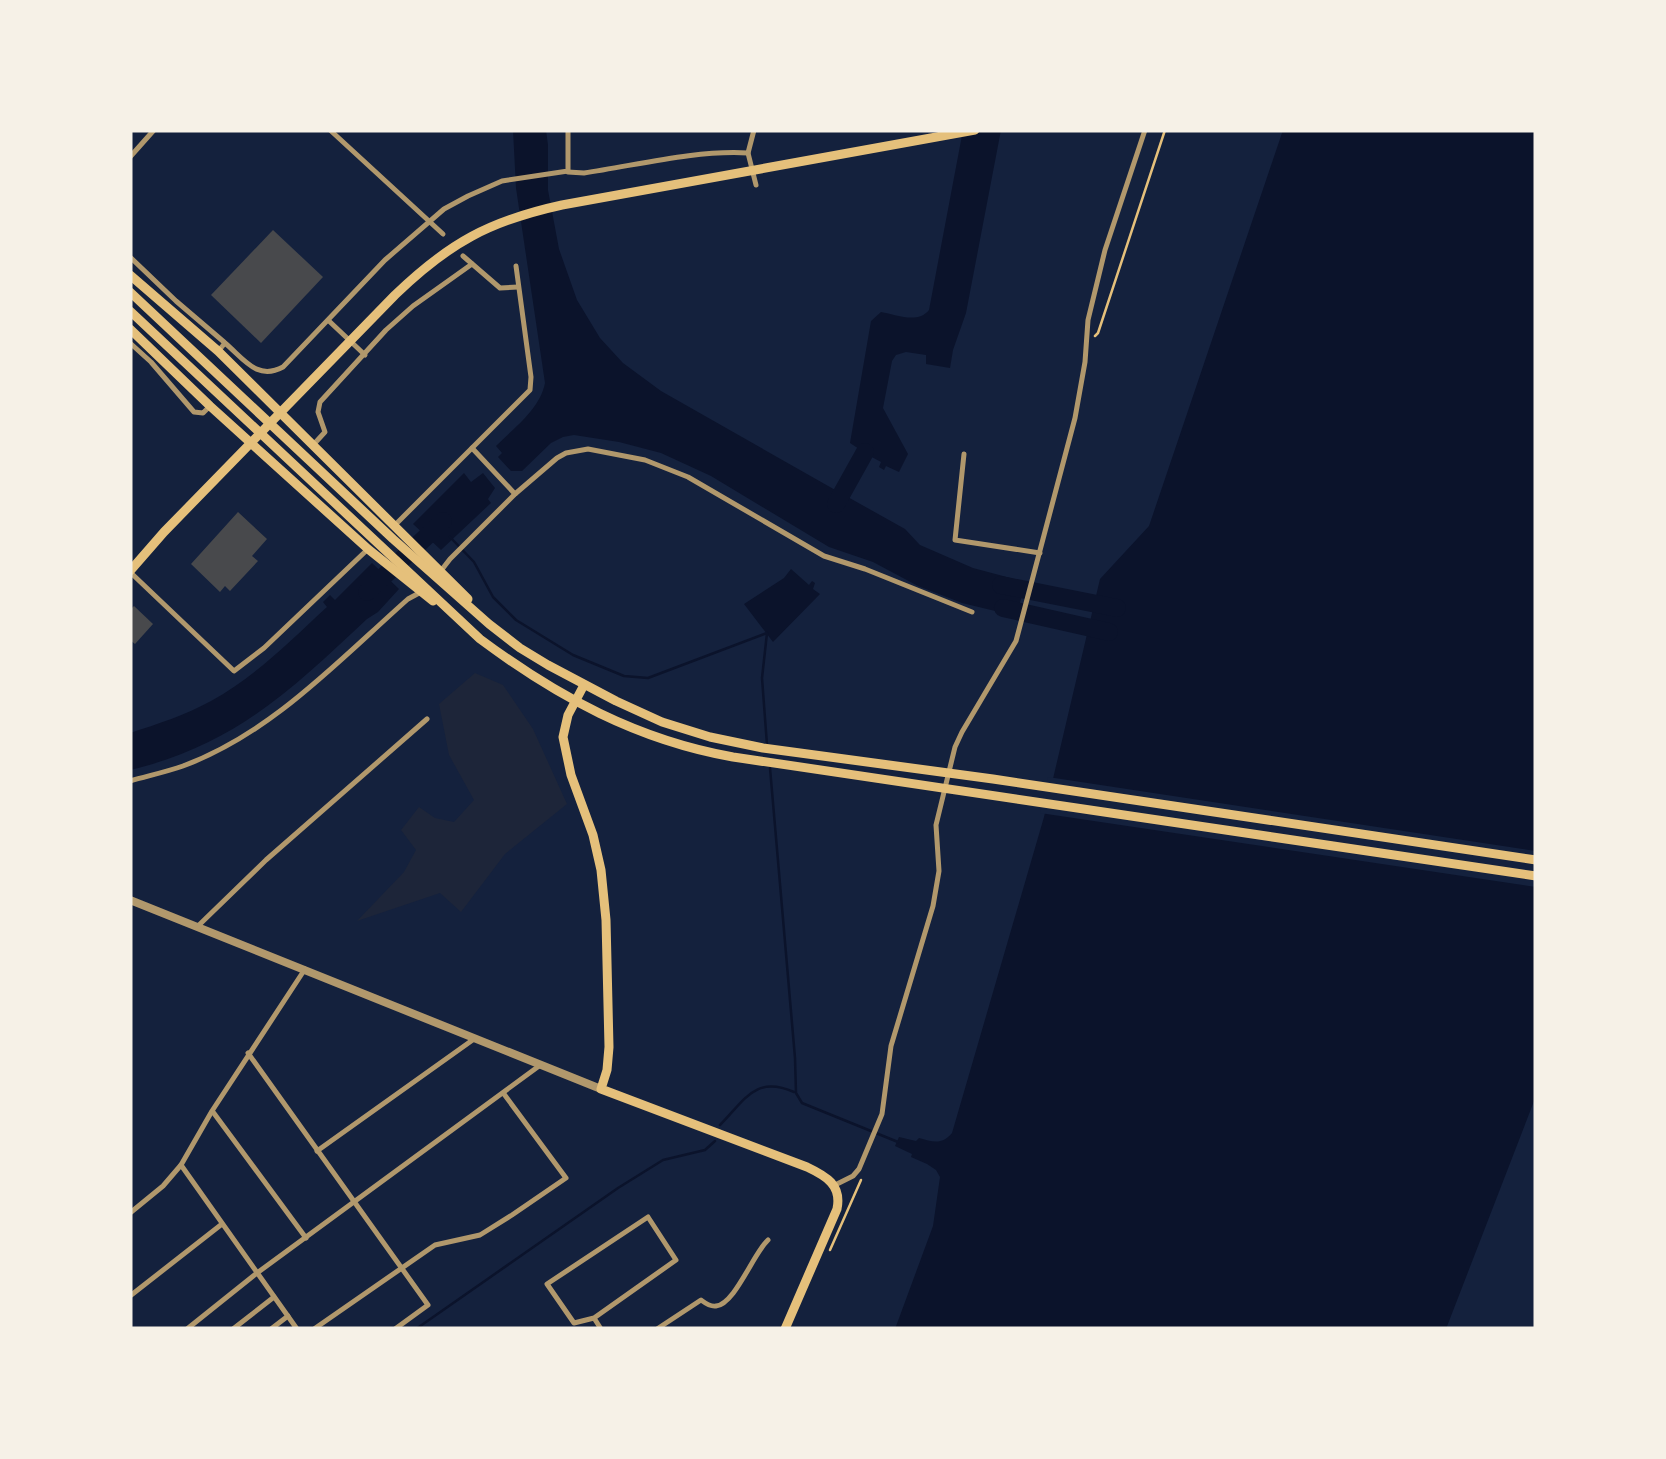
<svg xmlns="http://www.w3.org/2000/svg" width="1666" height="1459" font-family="'Sofia Sans Condensed',sans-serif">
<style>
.green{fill:#1d2539}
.water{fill:#0b132b}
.pier{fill:#14213d}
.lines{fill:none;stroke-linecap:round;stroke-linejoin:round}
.stream{stroke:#0b132b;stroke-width:2.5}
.river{stroke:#0b132b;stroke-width:18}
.building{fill:#48494c}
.path{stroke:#e5c07b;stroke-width:2.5}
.minor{stroke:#b1986c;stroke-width:5}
.tertiary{stroke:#b1986c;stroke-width:8}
.primary{stroke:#e5c07b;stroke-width:9}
.trunk{stroke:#e5c07b;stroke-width:9}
</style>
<rect width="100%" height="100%" fill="#14213d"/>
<!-- green -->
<path class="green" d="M 475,673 L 503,685 L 533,729 L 567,804 L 505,854 L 461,912 L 440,893 L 357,921 L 404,872 L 416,850 L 401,830 L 419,807 L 435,818 L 454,822 L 474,800 L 449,755 L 439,704 Z"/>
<!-- water -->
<g class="water">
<path d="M 513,130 L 546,130 L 548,145 L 548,190 L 559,249 L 577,300 L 600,338 L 623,363 L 661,391 L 837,491 L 839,488 L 847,492 L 846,496 L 905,529 L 920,545 L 973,568 L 1026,582 L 1016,616 L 962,603 L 918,586 L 873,562 L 829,547 L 711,476 L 661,453 L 619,442 L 574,435 L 563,437 L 551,443 L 522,471 L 511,471 L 498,457 L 502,453 L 496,446 C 514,428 540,409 545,383 L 516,188 Z"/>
<path d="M 963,130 L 1001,130 L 966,313 L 953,350 L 950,368 L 926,364 L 926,355 L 906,352 L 896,355 L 892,361 L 883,408 L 908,454 L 899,472 L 886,466 L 884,470 L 879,467 L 881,462 L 868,455 L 857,474 L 850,471 L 862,451 L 850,443 L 871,321 L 881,312 C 897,315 918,324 929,310 Z"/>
<path d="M 1283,130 L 1536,130 L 1536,1096 L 1446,1329 L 895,1329 L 933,1226 L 940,1177 L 936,1170 L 927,1164 L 911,1157 L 912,1154 L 895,1146 L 899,1137 L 916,1141 L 919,1138 C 933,1142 942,1145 952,1133 L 1044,817 L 1100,579 L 1149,526 Z"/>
<path d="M 464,473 L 471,482 L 483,473 L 495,488 L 488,499 L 491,503 L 441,550 L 413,524 Z"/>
<path d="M 372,563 L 399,589 L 378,612 L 367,619 C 291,690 235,745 130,770 L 130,733 C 158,724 185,715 211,701 C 255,677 290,641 327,607 L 323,602 L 330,595 L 335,600 Z"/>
<path d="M 791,569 L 809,585 L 812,581 L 815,583 L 813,589 L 820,594 L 773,642 L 744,604 L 784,578 Z"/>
</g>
<!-- pier -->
<path class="pier" d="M 1048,777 L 1536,851 L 1536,887 L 1040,813 Z"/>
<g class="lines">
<!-- stream -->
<g class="stream">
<path d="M 450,537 L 474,562 L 493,597 L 516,620 L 573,655 L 624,676 L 648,678 L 767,633 L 762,678 L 767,745"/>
<path d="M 770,768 L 795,1058 L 796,1093 L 802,1103 L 898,1142"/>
<path d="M 720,1125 C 745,1100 755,1075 794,1092"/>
<path d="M 416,1329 L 618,1188 L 663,1160 L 705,1150 L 715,1141"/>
</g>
<!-- river -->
<g class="river">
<path d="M 836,504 L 865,452"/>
<path d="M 1001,585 L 1117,608"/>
<path d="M 367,592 L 443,521"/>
<path d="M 1003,608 L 1109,632"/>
</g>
</g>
<!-- building -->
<g class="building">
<path d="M 273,230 L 323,277 L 261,343 L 211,295 Z"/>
<path d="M 238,512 L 267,539 L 252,556 L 258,561 L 230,591 L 225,586 L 220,592 L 191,564 Z"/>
<path d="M 134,606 L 153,624 L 135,644 L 130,640 L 130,610 Z"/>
</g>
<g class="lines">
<!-- path -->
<g class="path">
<path d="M 1095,336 L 1098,333 L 1165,130"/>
<path d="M 830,1250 L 861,1180"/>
</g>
<!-- minor -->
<g class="minor">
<path d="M 330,130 L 443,234"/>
<path d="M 754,130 L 748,153 L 756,185"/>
<path d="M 130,157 L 154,130"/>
<path d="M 568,172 L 584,173 C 638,165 694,150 748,153"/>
<path d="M 463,256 L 500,288 L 518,287"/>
<path d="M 130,257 L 176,301 L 224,342"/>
<path d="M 329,321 L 365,355"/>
<path d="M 130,343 L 151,362 L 194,412 L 203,413 L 210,406"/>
<path d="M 220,349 L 225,343 C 244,359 257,381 283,367 L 385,260 L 444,209 L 468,196 L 502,181 L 568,171 L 568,130"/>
<path d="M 314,444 L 325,432 L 318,412 L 320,402 L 386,330 L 413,306 L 472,264"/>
<path d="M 472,448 L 515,494"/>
<path d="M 964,454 L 955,540 L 1040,553"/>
<path d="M 395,525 L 530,390 L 531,377 L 516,266"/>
<path d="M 130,572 L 234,671 L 264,648 L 368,549"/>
<path d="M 440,572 L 450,559 L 515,494 L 557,458 L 566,453 L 588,449 L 645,460 L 688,477 L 824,556 L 865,569 L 972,612"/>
<path d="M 130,781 C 147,776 166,772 183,766 C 272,733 338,661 408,599 L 421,592"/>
<path d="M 198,926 L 266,860 L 427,719"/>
<path d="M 248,1053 L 428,1305 L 395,1329"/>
<path d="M 213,1112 L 306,1238"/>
<path d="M 317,1151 L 474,1039"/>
<path d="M 181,1165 L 297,1329"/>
<path d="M 835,1185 L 853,1176 L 859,1169 L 882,1114 L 891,1046 L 933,906 L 939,871 L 936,825 L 955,747 L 962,732 L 1016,641 L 1075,418 L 1085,362 L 1088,320 L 1105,250 L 1145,130"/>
<path d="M 130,1213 L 163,1186 L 181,1165 L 212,1111 L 305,969"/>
<path d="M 130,1296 L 222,1224"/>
<path d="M 594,1318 L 574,1323 L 547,1284 L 648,1217 L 676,1260 L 594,1318 L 601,1329"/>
<path d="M 187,1329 L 257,1273 L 539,1066"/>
<path d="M 233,1329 L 274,1297"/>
<path d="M 271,1329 L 288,1316"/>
<path d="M 314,1329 L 435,1245 L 480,1235 L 512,1215 L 566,1178 L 504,1094"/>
<path d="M 657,1329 L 701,1300 C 705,1303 710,1307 716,1306 C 735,1304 753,1254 768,1240"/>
</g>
<!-- tertiary -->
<path class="tertiary" d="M 130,900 L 601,1089"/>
<!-- primary -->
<path class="primary" d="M 584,685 L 568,715 L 563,737 L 571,775 L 593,835 L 601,870 L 606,920 L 609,1047 L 607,1070 L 601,1089 L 807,1167 C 826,1176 842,1185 837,1209 L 785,1329"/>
<!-- trunk -->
<g class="trunk">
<path d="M 130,275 L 218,351 L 468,599"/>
<path d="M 130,292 L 393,539 L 489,624 L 520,648 L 548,665 L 616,701 L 662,722 L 710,737 L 763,748 L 993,779 L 1536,860"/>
<path d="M 130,311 L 480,639 C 558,697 637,740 733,757 L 1536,876"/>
<path d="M 130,329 L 210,406 L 368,549 L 433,601"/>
<path d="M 130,571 L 164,532 L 395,295 C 449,243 489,221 562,205 L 975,130"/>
</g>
</g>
<!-- border -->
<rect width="1666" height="1459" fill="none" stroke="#f6f1e7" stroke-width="265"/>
</svg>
